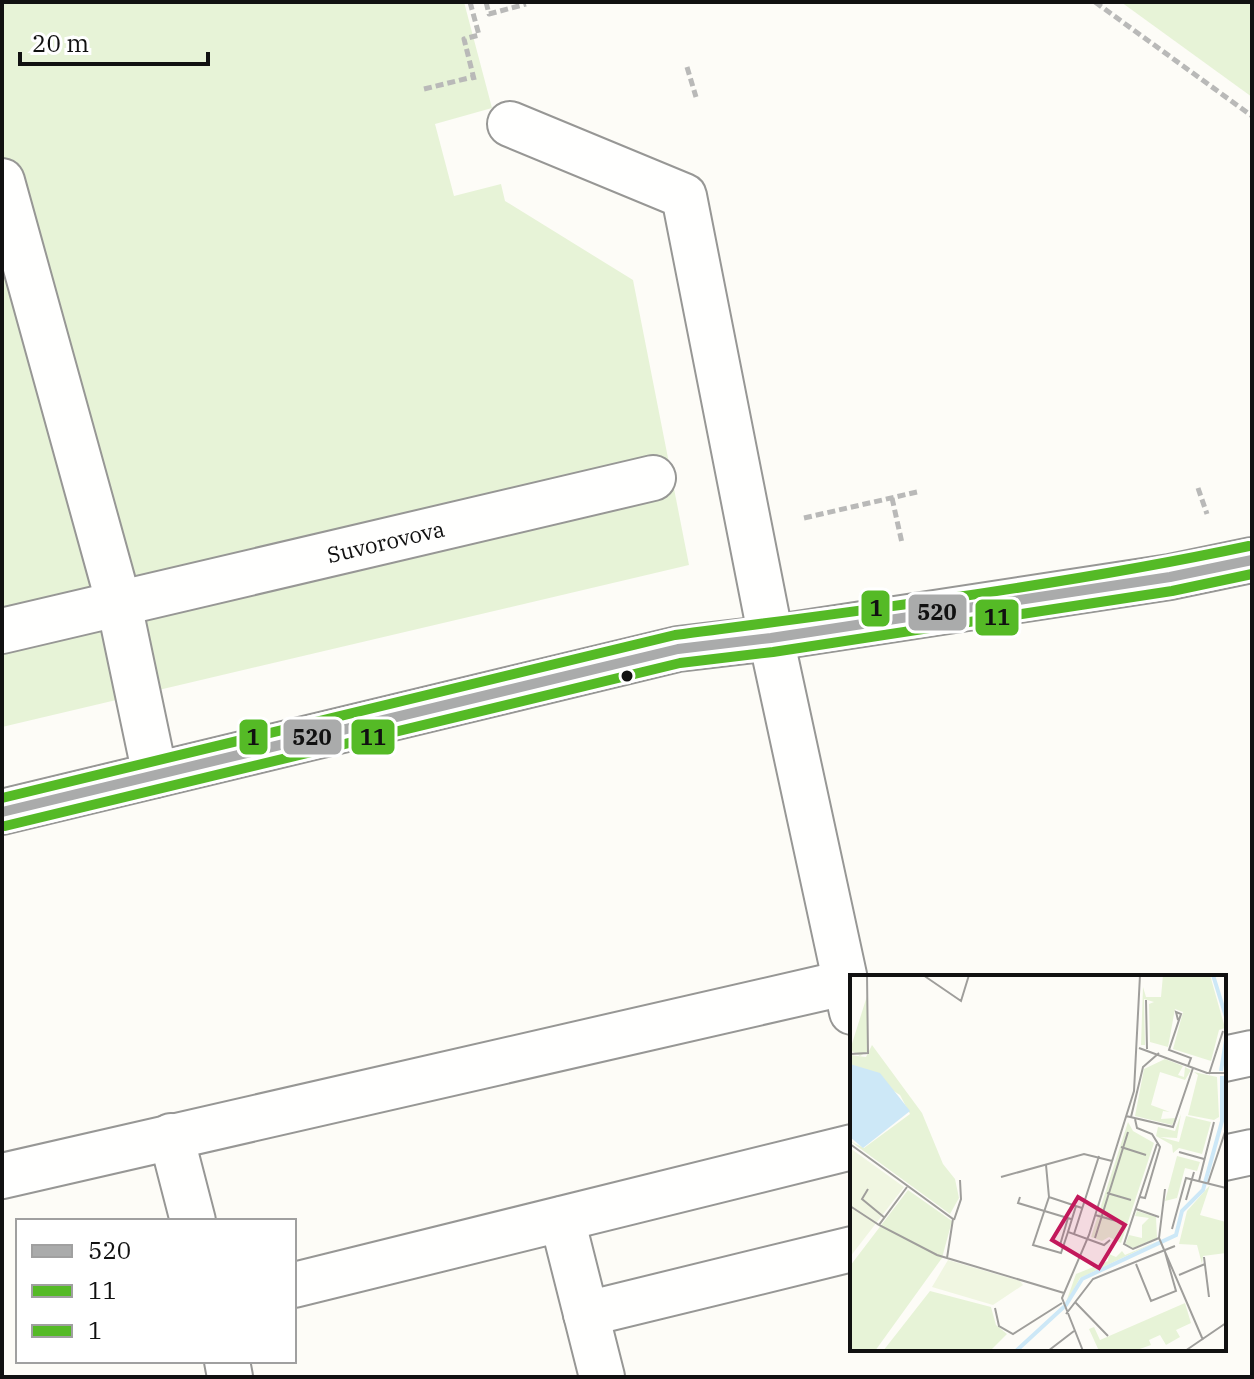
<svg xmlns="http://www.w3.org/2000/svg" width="1254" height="1379" font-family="'IBM Plex Serif',serif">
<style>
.green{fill:#e7f3d7}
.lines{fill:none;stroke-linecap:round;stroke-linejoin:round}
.minor-casing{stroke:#979795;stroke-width:48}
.path{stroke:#b9b9b8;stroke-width:5;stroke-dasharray:8 4;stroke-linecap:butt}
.minor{stroke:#fffffe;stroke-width:44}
.bus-1-casing{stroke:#fff;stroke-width:16}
.bus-2-casing{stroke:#fff;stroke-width:16}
.bus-3-casing{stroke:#fff;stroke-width:16}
.bus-1{stroke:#aaabab;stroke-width:10}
.bus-2{stroke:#55ba26;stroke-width:10}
.bus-3{stroke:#55ba26;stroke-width:10}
.bus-dot{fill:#111;stroke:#fff;stroke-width:3}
.labels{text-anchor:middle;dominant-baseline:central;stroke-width:8;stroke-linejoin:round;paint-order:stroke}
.street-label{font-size:22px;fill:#111;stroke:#fff}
.inset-river{fill:none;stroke:#cde8f7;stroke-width:4}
.inset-road{fill:none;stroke:#9f9e9b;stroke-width:2}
.view{fill:#c2185b;fill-opacity:0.15;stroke:#c2185b;stroke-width:4}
.inset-edge{fill:none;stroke:#111;stroke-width:4}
.line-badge{stroke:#fff;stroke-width:3}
.pale-badge-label{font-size:22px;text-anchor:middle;font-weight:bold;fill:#111}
</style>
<rect width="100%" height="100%" fill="#fdfcf7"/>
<!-- green -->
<g class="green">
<path d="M 2,2 L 464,2 L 492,108 L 435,124 L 454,196 L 501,184 L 505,201 L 633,280 L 689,565 L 2,727 Z"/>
<path d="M 1121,2 L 1252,2 L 1252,97 Z"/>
</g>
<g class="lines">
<!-- minor casing -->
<g class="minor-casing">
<g id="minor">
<path d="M 510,124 L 684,196 L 771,638 L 852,1012"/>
<path d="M 2,181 L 119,604 L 155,775"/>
<path id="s1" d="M 2,631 L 653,478"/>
<path d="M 2,812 L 678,649 L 771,638 L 1170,577 L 1252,560"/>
<path d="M 1224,1059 L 1252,1053"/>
<path d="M 171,1136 L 193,1221"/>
<path d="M 1224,1158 L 1252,1152"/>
<path d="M 2,1176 L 844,983"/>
<path d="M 562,1219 L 602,1377"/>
<path d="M 294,1285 L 852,1147"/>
<path d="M 586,1314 L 852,1249"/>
<path d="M 227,1361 L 230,1377"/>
</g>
</g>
<!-- path -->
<g class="path">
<path d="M 470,2 L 479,35 L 464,39 L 475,83"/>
<path d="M 486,2 L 489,14 L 526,4"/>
<path d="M 1095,2 L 1252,116"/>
<path d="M 687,67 L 696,97"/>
<path d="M 424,89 L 473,77"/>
<path d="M 1198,488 L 1207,514"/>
<path d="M 892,498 L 902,543"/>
<path d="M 804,518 L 917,492"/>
</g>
<!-- minor -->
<use href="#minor" class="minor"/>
<!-- bus-1 casing -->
<g class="bus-1-casing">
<path id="bus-1" d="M 2,812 L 678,649 L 771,638 L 1170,577 L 1252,560"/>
</g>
<!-- bus-2 casing -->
<g class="bus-2-casing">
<path id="bus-2" d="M 5,826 L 680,663 L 773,652 L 1172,591 L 1252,574"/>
</g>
<!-- bus-3 casing -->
<g class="bus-3-casing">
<path id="bus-3" d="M 2,798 L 675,635 C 866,610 1060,586 1249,546"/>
</g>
<!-- bus-1 -->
<use href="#bus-1" class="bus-1"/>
<!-- bus-2 -->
<use href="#bus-2" class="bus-2"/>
<!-- bus-3 -->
<use href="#bus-3" class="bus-3"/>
</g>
<!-- markers -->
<circle class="bus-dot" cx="627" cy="676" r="7"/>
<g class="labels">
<!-- street labels -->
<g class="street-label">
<text stroke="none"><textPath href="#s1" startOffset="394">Suvorovova</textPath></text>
</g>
</g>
<!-- overview -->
<g transform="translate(850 975)">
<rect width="376" height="376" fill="#fdfcf7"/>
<path d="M 313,0 L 360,0 L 375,53 L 369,55 L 361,86 L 323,74 L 333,37 L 325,34 L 318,72 L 300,67 L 299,29 L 304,27 L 294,24 L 295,70 L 291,70 L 293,12 L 296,22 L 311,22 ZM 17,21 L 17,77 L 10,81 L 0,75 ZM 22,70 L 72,138 L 93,189 L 105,204 L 109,223 L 100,239 L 0,166 L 14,173 L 60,139 L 50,120 L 0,89 L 0,80 L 16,82 ZM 315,84 L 333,91 L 328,100 L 334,102 L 335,92 L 341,95 L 335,105 L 310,97 L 301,130 L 320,137 L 313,136 L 311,144 L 326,143 L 322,150 L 285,141 L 294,94 ZM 344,97 L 367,102 L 369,142 L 364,145 L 338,140 L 348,100 ZM 331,139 L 327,163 L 310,162 L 329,167 L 336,141 L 361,147 L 352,179 L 329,173 L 323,178 L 322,170 L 306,161 L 308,152 L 325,156 ZM 278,147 L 283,156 L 304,168 L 271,268 L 259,262 L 252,266 L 241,262 ZM 327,181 L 350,187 L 347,196 L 335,193 L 327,223 L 315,226 ZM 360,210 L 350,240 L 376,247 L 376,278 L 353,281 L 352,289 L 347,270 L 329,269 L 337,236 ZM 58,215 L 102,246 L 92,283 L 25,376 L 0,376 L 0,291 ZM 287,236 L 306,242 L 307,263 L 284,273 L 275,270 L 279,260 L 292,263 L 292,250 L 299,243 L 285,241 ZM 308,266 L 230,303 L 215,330 L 226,299 L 258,286 L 259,279 L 266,282 L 272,276 L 275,280 ZM 80,316 L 141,332 L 146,350 L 157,359 L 140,376 L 33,376 ZM 335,328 L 341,348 L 326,355 L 330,362 L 316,370 L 310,360 L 299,365 L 301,370 L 284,376 L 249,376 L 239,354 L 244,352 L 250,365 Z" fill="#e7f3d7"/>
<path d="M 0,173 L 54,212 L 0,282 ZM 98,285 L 170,306 L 173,310 L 143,330 L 82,312 Z" fill="#f0f6e1"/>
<path d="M 0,89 L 30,98 L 60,136 L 13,173 L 0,162 Z" fill="#cde8f7"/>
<path class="inset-river" d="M 363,0 L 376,42M 371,96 L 376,65M 166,376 L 216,330 L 232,304 L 326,260 L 332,236 L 353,215 L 372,146 L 372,101"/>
<path class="inset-road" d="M 73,0 L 111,26 L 119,0M 296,25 L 297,74M 328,45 L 326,37 L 331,39 L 319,75 L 341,83 L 338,91M 289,73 L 357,98 L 376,98M 0,79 L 18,78 L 17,0M 359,99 L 373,56M 276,141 L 323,152 L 343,93M 281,142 L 293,92 L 309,78M 285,144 L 287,153 L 302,159 L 310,172 L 295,223 L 290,222M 0,169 L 103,244 L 97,283M 307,169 L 274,269 L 283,274 L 309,263M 271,172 L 296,180M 329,177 L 354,184M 196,190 L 199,222M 151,202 L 234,179 L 262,186M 349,206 L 364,147M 358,208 L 375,157M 57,212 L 29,250 L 87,280 L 214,318M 18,214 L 12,224 L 35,243M 315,214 L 309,263 L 353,365M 257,218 L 281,225M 170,222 L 168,228 L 221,244M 336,225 L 344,197M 0,231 L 29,250M 232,233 L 226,231 L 218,257 L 254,270 L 260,265M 286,234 L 309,242M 245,240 L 274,248M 104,245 L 111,224 L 110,205M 322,254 L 336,203 L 376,213M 218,257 L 211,278 L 183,270 L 199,222 L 226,231M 224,259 L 249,181M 245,263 L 278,157M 210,270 L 218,243M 354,282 L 359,322M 286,289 L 301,326 L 326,316 L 315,277M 329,300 L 355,289M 376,314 L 376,340M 225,327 L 258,361M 145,333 L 149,351 L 163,359 L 212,328M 216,339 L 243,304 L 325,271M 198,376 L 224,356M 233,376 L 212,323 L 239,260 L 284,116 L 290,0M 335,376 L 376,348"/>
<path class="view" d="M 228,222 L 275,250 L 249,293 L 202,265 Z"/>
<rect width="376" height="376" class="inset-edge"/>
</g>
<g class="line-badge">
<rect x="860" y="589" width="31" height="39" rx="8" fill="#55ba26"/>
<rect x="907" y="593" width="61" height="39" rx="8" fill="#aaabab"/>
<rect x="974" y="598" width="46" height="39" rx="8" fill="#55ba26"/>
<rect x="238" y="718" width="31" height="38" rx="8" fill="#55ba26"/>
<rect x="350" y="718" width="46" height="38" rx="8" fill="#55ba26"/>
<rect x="282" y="718" width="61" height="38" rx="8" fill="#aaabab"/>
</g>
<g class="pale-badge-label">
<text x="876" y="616">1</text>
<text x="937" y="620">520</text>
<text x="997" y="625">11</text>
<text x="253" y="745">1</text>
<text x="373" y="745">11</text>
<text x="312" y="745">520</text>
</g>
<!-- border -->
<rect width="1254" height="1379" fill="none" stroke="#111111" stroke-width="8"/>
<!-- legend -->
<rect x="16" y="1219" width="280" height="144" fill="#ffffff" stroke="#a0a0a0" stroke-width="2"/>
<rect x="32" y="1245" width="40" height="12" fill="#aaabab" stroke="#a0a0a0" stroke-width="2"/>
<text x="88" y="1259" font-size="24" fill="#111111">520</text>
<rect x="32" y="1285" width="40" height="12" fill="#55ba26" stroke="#a0a0a0" stroke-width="2"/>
<text x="88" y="1299" font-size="24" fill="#111111">11</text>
<rect x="32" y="1325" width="40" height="12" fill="#55ba26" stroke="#a0a0a0" stroke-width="2"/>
<text x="88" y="1339" font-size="24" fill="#111111">1</text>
<!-- scale -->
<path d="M20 52v12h188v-12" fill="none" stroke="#111111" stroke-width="4"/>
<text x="32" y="52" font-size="24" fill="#111111" stroke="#ffffff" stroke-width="6" paint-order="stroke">20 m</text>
</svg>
